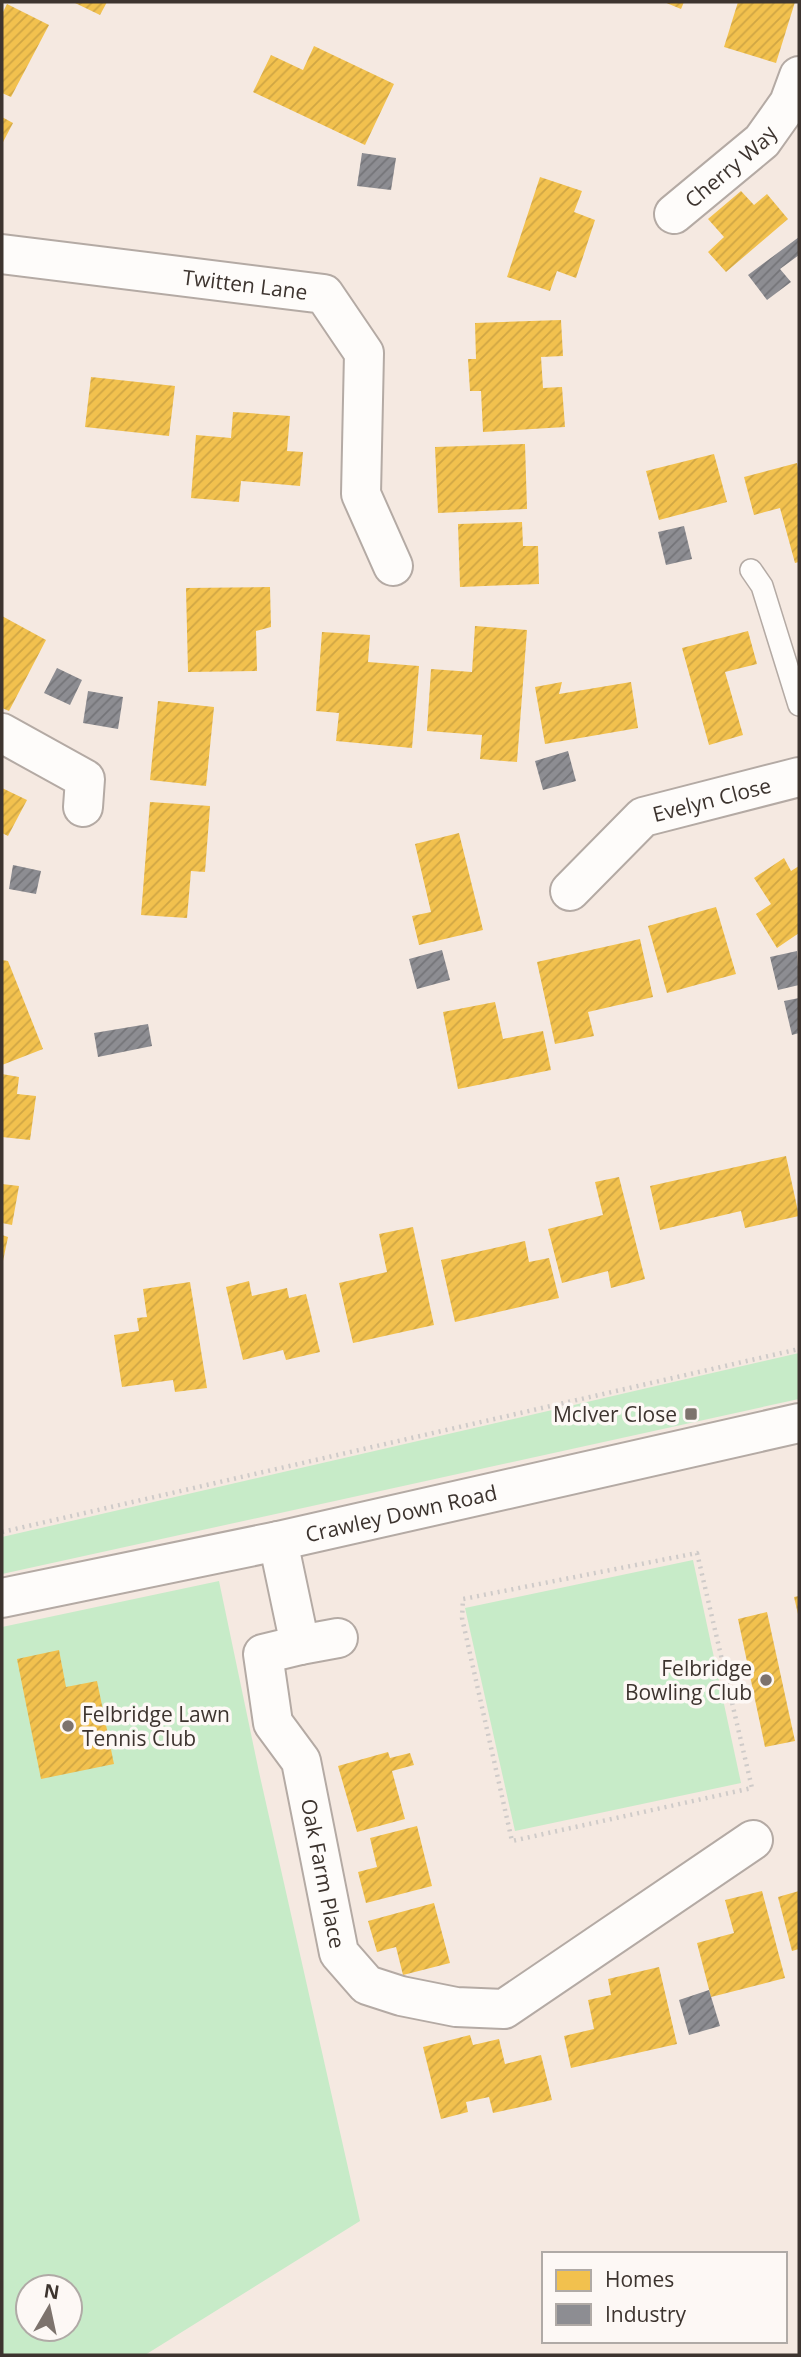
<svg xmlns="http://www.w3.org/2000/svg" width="801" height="2357" font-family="'Open Sans',sans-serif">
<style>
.green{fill:#c7ebc8;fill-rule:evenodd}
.homes{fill:url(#homes-hatch)}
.industry{fill:url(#industry-hatch)}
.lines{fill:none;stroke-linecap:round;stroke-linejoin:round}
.lane-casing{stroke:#b4aaa4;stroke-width:24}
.street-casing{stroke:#b4aaa4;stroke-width:42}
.secondary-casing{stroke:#b4aaa4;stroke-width:42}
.path{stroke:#cfcbc9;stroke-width:4.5;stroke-dasharray:2 5;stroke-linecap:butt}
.lane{stroke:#fefcfa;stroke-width:21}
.street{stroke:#fefcfa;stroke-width:38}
.secondary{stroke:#fefcfa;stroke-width:38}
.poi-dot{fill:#7d736d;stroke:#fdf8f5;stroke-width:2.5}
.labels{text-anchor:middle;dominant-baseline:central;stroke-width:7;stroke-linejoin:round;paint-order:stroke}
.street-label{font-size:21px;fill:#3d342f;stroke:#fdf8f5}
.poi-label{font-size:21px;fill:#3d342f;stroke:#fdf8f5;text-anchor:end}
</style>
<defs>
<pattern id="homes-hatch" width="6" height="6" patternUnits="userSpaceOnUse" patternTransform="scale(1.75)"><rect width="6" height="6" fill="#f2c14e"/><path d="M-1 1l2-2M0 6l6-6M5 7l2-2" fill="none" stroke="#d0a644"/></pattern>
<pattern id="industry-hatch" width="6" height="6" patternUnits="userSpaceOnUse" patternTransform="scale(1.75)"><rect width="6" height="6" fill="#8d8d92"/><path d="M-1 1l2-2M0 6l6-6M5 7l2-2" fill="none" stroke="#747478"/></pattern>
</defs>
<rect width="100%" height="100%" fill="#f5e9e1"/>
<!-- green -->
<g class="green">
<path d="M 799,1353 L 799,1399 L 2,1574 L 2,1537 Z"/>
<path d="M 693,1560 L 741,1783 L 515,1831 L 465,1608 Z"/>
<path d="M 219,1581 L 259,1772 L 360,2221 L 145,2355 L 2,2355 L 2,1627 ZM 28,2287 L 70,2287 L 70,2329 L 28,2329 Z"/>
</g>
<!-- homes -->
<g class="homes">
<path d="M 73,2 L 107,2 L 100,15 Z"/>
<path d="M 664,2 L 684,2 L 681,9 Z"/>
<path d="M 738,2 L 795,2 L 776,63 L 724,47 Z"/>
<path d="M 7,4 L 49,25 L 11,97 L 2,93 L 2,14 Z"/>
<path d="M 314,46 L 394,84 L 365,145 L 253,92 L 271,55 L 303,70 Z"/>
<path d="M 2,117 L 13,123 L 2,144 Z"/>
<path d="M 540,177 L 582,191 L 574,212 L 595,220 L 576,278 L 557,271 L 550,291 L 507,277 Z"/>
<path d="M 741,191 L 754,205 L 767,194 L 788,219 L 726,272 L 708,252 L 724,237 L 708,219 Z"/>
<path d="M 561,320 L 563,356 L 541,357 L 543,388 L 562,387 L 565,427 L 483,432 L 481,391 L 470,391 L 468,359 L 476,359 L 475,323 Z"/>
<path d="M 91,377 L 175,386 L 169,436 L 85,427 Z"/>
<path d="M 233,412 L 290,416 L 287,451 L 303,452 L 300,486 L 241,481 L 239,502 L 191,498 L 196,435 L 231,438 Z"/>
<path d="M 525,444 L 527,509 L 438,513 L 435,447 Z"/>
<path d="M 714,454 L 727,502 L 659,520 L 646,471 Z"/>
<path d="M 797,463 L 799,473 L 799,562 L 795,563 L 780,508 L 754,515 L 744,477 Z"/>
<path d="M 522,522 L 523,546 L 538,546 L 539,584 L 460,587 L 458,524 Z"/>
<path d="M 270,587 L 271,627 L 256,631 L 257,671 L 188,672 L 186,588 Z"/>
<path d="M 2,616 L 46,640 L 9,711 L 2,708 Z"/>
<path d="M 475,626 L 527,630 L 517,762 L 480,759 L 482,735 L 427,731 L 431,669 L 472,672 Z"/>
<path d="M 748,631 L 757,664 L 725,672 L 743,735 L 709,745 L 682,648 Z"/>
<path d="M 322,632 L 370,635 L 368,662 L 419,666 L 412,748 L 336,741 L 339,713 L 316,711 Z"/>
<path d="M 562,682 L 559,694 L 631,682 L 638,728 L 545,744 L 535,687 Z"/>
<path d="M 158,701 L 214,707 L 206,786 L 150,780 Z"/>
<path d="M 2,788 L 27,800 L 8,836 L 2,833 Z"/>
<path d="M 150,802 L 210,806 L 205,872 L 191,871 L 187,918 L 141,915 Z"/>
<path d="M 459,833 L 483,930 L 419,945 L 412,916 L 431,912 L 415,844 Z"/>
<path d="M 784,858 L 791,871 L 799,866 L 799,933 L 777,948 L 756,914 L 771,904 L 754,878 Z"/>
<path d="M 716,907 L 736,974 L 667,993 L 648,926 Z"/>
<path d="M 640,939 L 653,997 L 588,1012 L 594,1036 L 555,1044 L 537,962 Z"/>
<path d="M 2,960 L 8,961 L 43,1049 L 2,1065 Z"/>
<path d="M 495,1002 L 503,1039 L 543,1031 L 551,1070 L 458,1089 L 443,1012 Z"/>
<path d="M 2,1074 L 19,1077 L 17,1094 L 36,1096 L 30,1140 L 2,1137 Z"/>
<path d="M 786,1156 L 799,1216 L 745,1228 L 741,1211 L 660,1230 L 650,1186 Z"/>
<path d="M 619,1177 L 645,1279 L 611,1288 L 608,1271 L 562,1283 L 548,1229 L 603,1215 L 595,1182 Z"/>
<path d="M 2,1184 L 19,1186 L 12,1225 L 2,1223 Z"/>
<path d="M 413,1227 L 434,1325 L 353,1343 L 339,1283 L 387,1272 L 379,1234 Z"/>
<path d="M 2,1235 L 8,1237 L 3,1261 L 2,1261 Z"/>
<path d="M 525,1241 L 529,1262 L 549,1258 L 559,1298 L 455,1322 L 441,1260 Z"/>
<path d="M 249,1281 L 252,1296 L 287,1288 L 289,1298 L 306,1294 L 320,1352 L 286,1360 L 283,1350 L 243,1360 L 226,1287 Z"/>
<path d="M 190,1282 L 207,1388 L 175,1392 L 173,1380 L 122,1387 L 114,1335 L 139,1331 L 137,1318 L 147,1317 L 143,1289 Z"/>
<path d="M 799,1596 L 799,1614 L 798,1614 L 794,1597 Z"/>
<path d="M 767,1612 L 795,1741 L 765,1747 L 738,1619 Z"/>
<path d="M 59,1650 L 66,1687 L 97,1681 L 114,1764 L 41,1779 L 17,1659 Z"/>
<path d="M 388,1752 L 390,1758 L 410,1753 L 414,1765 L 392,1771 L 405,1819 L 357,1832 L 338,1766 Z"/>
<path d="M 417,1826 L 432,1886 L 366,1903 L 358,1872 L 377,1867 L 370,1838 Z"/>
<path d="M 762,1891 L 785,1978 L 711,1997 L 697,1943 L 734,1933 L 725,1900 Z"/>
<path d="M 799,1891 L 799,1949 L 792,1951 L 778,1897 Z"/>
<path d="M 434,1903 L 450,1963 L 403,1975 L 396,1947 L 377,1952 L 368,1921 Z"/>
<path d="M 659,1967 L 677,2044 L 571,2068 L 564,2036 L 594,2029 L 588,2000 L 611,1995 L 608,1979 Z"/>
<path d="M 470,2035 L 473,2045 L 499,2039 L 505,2064 L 541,2055 L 552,2100 L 493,2113 L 489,2097 L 466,2102 L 468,2112 L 441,2119 L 423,2047 Z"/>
</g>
<!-- industry -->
<g class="industry">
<path d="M 362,153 L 396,158 L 391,190 L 357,186 Z"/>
<path d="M 799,237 L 799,255 L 780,269 L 791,282 L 767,300 L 748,275 Z"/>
<path d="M 684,526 L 692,559 L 666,565 L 658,532 Z"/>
<path d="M 57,668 L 82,680 L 70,705 L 44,693 Z"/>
<path d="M 88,691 L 123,697 L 118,729 L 83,723 Z"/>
<path d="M 568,751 L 576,781 L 543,790 L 535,761 Z"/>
<path d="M 13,865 L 41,871 L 36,894 L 9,889 Z"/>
<path d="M 442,950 L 450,980 L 417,989 L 409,959 Z"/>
<path d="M 797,951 L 799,985 L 778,990 L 770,957 Z"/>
<path d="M 799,998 L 799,1033 L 792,1035 L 784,1001 Z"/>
<path d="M 148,1024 L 152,1046 L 98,1057 L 94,1033 Z"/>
<path d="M 709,1990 L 720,2026 L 689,2035 L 679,2000 Z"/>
</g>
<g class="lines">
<!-- lane casing -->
<g class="lane-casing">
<path id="lane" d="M 751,570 L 762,586 L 799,705"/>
</g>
<!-- street casing -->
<g class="street-casing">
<g id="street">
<path id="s1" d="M 674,214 L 762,141 L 789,103 L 799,76"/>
<path id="s2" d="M 2,254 L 324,294 L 364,353 L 361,494 L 393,566"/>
<path d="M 2,733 L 85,779 L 83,807"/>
<path id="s3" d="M 570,891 L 643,817 L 799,777"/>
<path id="s4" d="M 278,1541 L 300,1645 L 263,1654 L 273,1723 L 301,1761 L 339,1953 L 367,1985 L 401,1996 L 456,2007 L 504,2009 L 753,1840"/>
<path d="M 300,1645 L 338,1638"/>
</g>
</g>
<!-- secondary casing -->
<g class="secondary-casing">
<g id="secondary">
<path id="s5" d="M 2,1598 L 278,1541 L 799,1423"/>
</g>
</g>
<!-- path -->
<g class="path">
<path d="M 2,1532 L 799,1349"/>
<path d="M 697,1553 L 752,1788 L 512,1841 L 462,1618 L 463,1599 Z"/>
</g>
<!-- lane -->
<use href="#lane" class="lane"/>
<!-- street -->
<use href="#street" class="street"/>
<!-- secondary -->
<use href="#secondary" class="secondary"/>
</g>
<!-- markers -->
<g class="poi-dot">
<rect x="684" y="1407" width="14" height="14" rx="3.5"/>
<circle cx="766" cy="1680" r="7"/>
<circle cx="68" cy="1726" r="7"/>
</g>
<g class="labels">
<!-- street labels -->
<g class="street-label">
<text stroke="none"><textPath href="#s1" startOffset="74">Cherry Way</textPath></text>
<text stroke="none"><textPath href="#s2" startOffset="245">Twitten Lane</textPath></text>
<text stroke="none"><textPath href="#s3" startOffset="175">Evelyn Close</textPath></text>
<text stroke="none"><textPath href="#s5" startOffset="408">Crawley Down Road</textPath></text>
<text stroke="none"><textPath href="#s4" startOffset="376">Oak Farm Place</textPath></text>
</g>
<!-- poi labels -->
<g class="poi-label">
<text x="677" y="1414">McIver Close</text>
<text x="752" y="1668">Felbridge<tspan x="752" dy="24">Bowling Club</tspan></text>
<text x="82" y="1714" text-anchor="start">Felbridge Lawn<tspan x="82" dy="24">Tennis Club</tspan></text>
</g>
</g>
<!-- border -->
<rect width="801" height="2357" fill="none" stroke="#3d342f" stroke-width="7"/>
<!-- legend -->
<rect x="542" y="2252" width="245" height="91" fill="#fdf8f5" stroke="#b0aaa6" stroke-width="2"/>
<rect x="556" y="2270" width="35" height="21" fill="#f2c14e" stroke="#b0aaa6" stroke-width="2"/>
<text x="605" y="2287" font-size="21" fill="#3d342f">Homes</text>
<rect x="556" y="2304" width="35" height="21" fill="#8d8d92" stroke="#b0aaa6" stroke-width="2"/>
<text x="605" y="2322" font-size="21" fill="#3d342f">Industry</text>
<!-- north arrow -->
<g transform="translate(49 2308) rotate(9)"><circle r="33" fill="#fdf8f5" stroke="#b0aaa6" stroke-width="2"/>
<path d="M0-5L12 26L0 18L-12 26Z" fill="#7d736d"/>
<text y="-10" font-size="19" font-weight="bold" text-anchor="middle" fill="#3d342f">N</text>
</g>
</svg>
